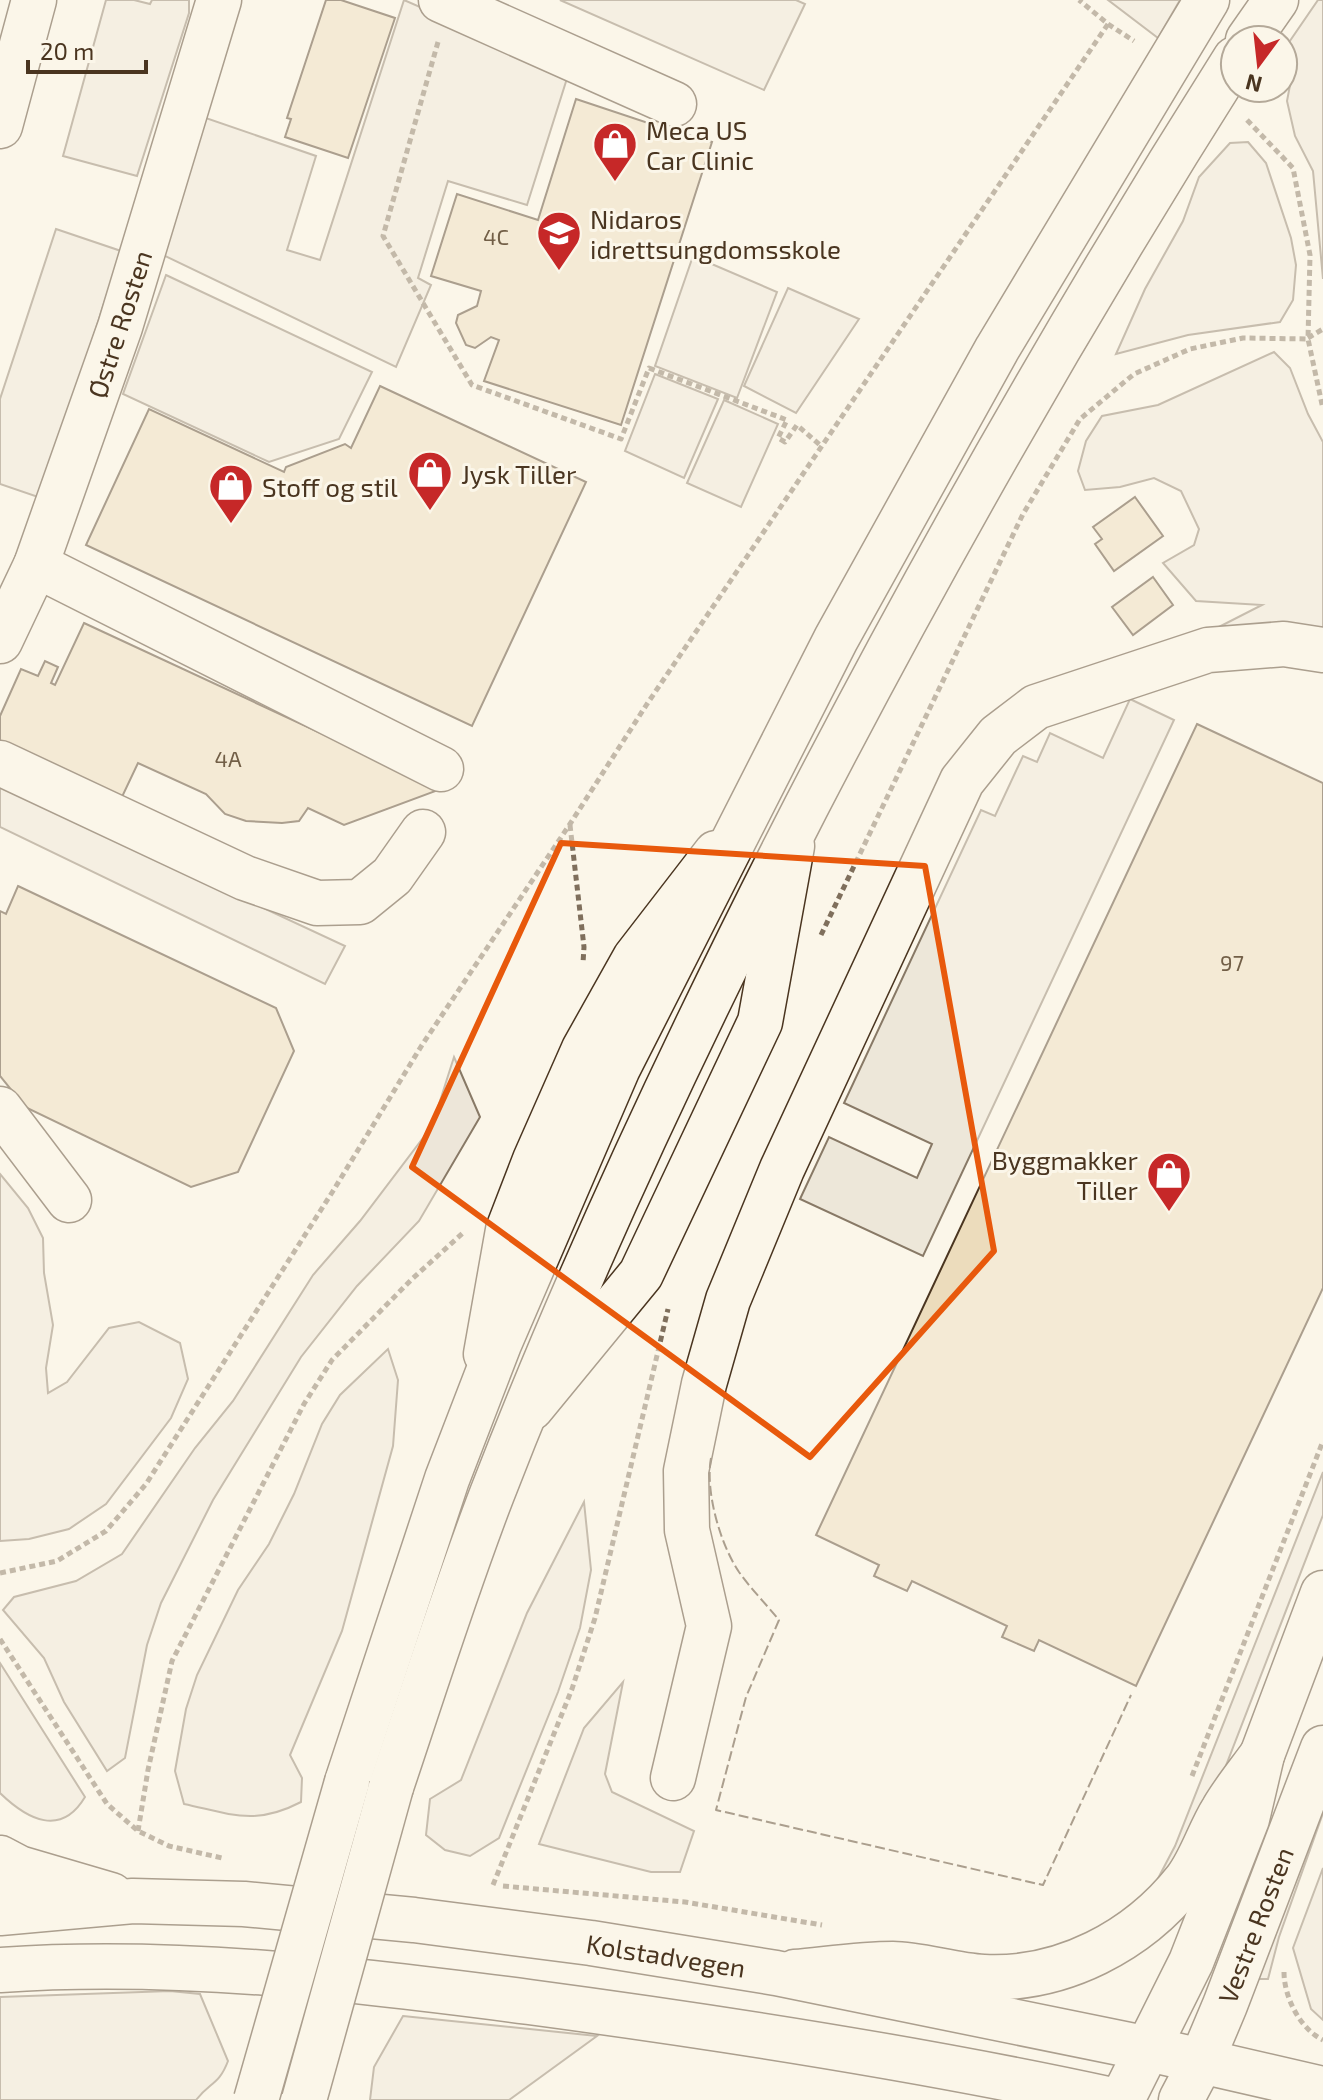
<svg xmlns="http://www.w3.org/2000/svg" width="1323" height="2100" font-family="'Exo 2',sans-serif">
<style>
.green{fill:#ede6d9;stroke:#887966;stroke-width:2}
.parking{fill:#ede7d9;stroke:#887966;stroke-width:2}
.building{fill:#ecdcbc;stroke:#4a3520;stroke-width:2}
.lines{fill:none;stroke-linecap:round;stroke-linejoin:round}
.minor-casing{stroke:#4a3520;stroke-width:47}
.major-casing{stroke:#4a3520;stroke-width:47}
.highway-casing{stroke:#4a3520;stroke-width:47}
.path{stroke:#7f6f5c;stroke-width:5;stroke-dasharray:6 4;stroke-linecap:butt}
.minor{stroke:#fbf6e9;stroke-width:44}
.major{stroke:#fbf6e9;stroke-width:44}
.highway{stroke:#fbf6e9;stroke-width:44}
.highway-bridge-casing{stroke:#4a3520;stroke-width:47;stroke-linecap:butt}
.highway-bridge{stroke:#fbf6e9;stroke-width:44}
.fence{stroke:#4a3520;stroke-width:2;stroke-dasharray:10 4;stroke-linecap:butt}
.marked{fill:none;stroke:#e8590c;stroke-width:6;stroke-linejoin:round}
.labels{text-anchor:middle;dominant-baseline:central;stroke-width:6;stroke-linejoin:round;paint-order:stroke}
.number-label{font-size:22px;fill:#725f47}
.poi-label{font-size:26px;fill:#4a3520;stroke:#fbf6e9;text-anchor:start}
.street-label{font-size:26px;fill:#4a3520;stroke:#fbf6e9}
</style>
<rect width="100%" height="100%" fill="#fbf6e9"/>
<!-- green -->
<g class="green">
<path d="M 1108,0 L 1180,0 L 1158,38 Z"/>
<path d="M 1318,0 L 1323,0 L 1323,279 L 1313,171 L 1295,136 L 1287,101 L 1294,64 L 1288,65 L 1283,71 L 1283,51 Z"/>
<path d="M 1248,142 L 1266,163 L 1291,238 L 1296,265 L 1293,300 L 1280,322 L 1188,335 L 1116,354 L 1145,289 L 1183,221 L 1199,177 L 1230,143 Z"/>
<path d="M 693,256 L 777,292 L 737,398 L 655,366 Z"/>
<path d="M 788,288 L 859,319 L 796,413 L 744,386 Z"/>
<path d="M 1274,352 L 1290,368 L 1308,414 L 1323,442 L 1323,629 L 1211,631 L 1262,605 L 1196,601 L 1163,563 L 1194,545 L 1199,529 L 1181,491 L 1154,478 L 1120,487 L 1085,490 L 1078,471 L 1086,441 L 1102,416 L 1158,405 Z"/>
<path d="M 655,374 L 718,399 L 684,478 L 625,451 Z"/>
<path d="M 724,400 L 778,424 L 741,507 L 687,483 Z"/>
<path d="M 454,1057 L 480,1117 L 419,1221 L 357,1286 L 301,1357 L 213,1500 L 161,1603 L 147,1645 L 125,1758 L 107,1771 L 64,1702 L 44,1658 L 3,1610 L 14,1597 L 76,1581 L 122,1554 L 195,1448 L 233,1401 L 313,1275 L 360,1221 L 432,1126 Z"/>
<path d="M 0,1174 L 28,1208 L 43,1238 L 44,1273 L 53,1325 L 46,1368 L 48,1393 L 67,1382 L 109,1328 L 139,1322 L 180,1343 L 188,1379 L 171,1418 L 106,1504 L 69,1529 L 29,1539 L 0,1541 Z"/>
<path d="M 388,1349 L 398,1380 L 393,1446 L 342,1631 L 290,1755 L 302,1778 L 301,1802 C 255,1826 231,1814 184,1804 L 175,1771 L 186,1709 L 197,1675 L 238,1590 L 269,1544 L 294,1494 L 322,1424 L 340,1395 Z"/>
<path d="M 1323,1472 L 1323,1515 L 1208,1812 L 1193,1842 L 1153,1888 L 1175,1846 Z"/>
<path d="M 584,1502 L 591,1570 L 580,1628 L 558,1692 L 499,1838 L 470,1856 L 445,1850 L 426,1835 L 430,1799 L 461,1780 L 527,1613 Z"/>
<path d="M 0,1663 L 85,1797 C 61,1837 28,1820 0,1793 Z"/>
<path d="M 623,1682 L 605,1774 L 612,1792 L 694,1831 L 680,1872 L 651,1872 L 539,1844 L 584,1728 Z"/>
<path d="M 1323,1781 L 1323,1813 L 1279,1937 L 1268,1979 L 1255,1979 Z"/>
<path d="M 1323,1868 L 1323,2020 L 1311,2009 L 1293,1948 Z"/>
<path d="M 170,1991 L 200,1994 L 228,2061 C 219,2085 210,2082 196,2100 L 0,2100 L 0,1997 Z"/>
<path d="M 403,2016 L 597,2036 L 509,2100 L 370,2100 L 374,2067 Z"/>
</g>
<!-- parking -->
<g class="parking">
<path d="M 106,0 L 134,0 L 150,4 L 152,0 L 189,0 L 189,13 L 137,176 L 63,156 Z"/>
<path d="M 404,0 L 569,72 L 527,205 L 448,181 L 418,278 L 431,285 L 396,367 L 161,254 L 203,117 L 316,156 L 287,250 L 320,260 Z"/>
<path d="M 560,0 L 796,0 L 805,4 L 764,90 Z"/>
<path d="M 56,229 L 121,251 L 41,498 L 0,484 L 0,399 Z"/>
<path d="M 166,275 L 372,372 L 339,439 L 269,462 L 123,394 Z"/>
<path d="M 1130,699 L 1174,720 L 923,1256 L 800,1199 L 829,1137 L 917,1178 L 932,1144 L 844,1103 L 981,810 L 995,816 L 1023,756 L 1037,762 L 1050,733 L 1103,758 Z"/>
<path d="M 0,785 L 345,946 L 325,984 L 0,827 Z"/>
</g>
<!-- building -->
<g class="building">
<path d="M 326,0 L 341,0 L 395,18 L 348,158 L 285,137 L 291,119 L 287,118 Z"/>
<path d="M 576,99 L 651,124 L 653,117 L 673,124 L 671,130 L 712,142 L 621,425 L 484,381 L 499,340 L 491,337 L 475,348 L 466,345 L 456,323 L 458,315 L 477,306 L 481,291 L 431,276 L 457,194 L 538,220 Z"/>
<path d="M 380,386 L 586,482 L 472,726 L 86,545 L 149,409 L 284,472 L 286,467 L 345,444 L 351,448 Z"/>
<path d="M 1135,497 L 1163,536 L 1114,571 L 1095,544 L 1102,539 L 1093,527 Z"/>
<path d="M 1153,577 L 1173,605 L 1133,635 L 1112,607 Z"/>
<path d="M 84,623 L 441,789 L 344,825 L 308,808 L 299,821 L 282,823 L 246,821 L 225,814 L 206,794 L 138,763 L 121,799 L 0,743 L 0,716 L 21,669 L 38,676 L 45,661 L 58,667 L 51,683 L 55,685 Z"/>
<path d="M 1197,724 L 1323,783 L 1323,1288 L 1136,1686 L 1039,1640 L 1034,1651 L 1002,1637 L 1007,1626 L 912,1581 L 907,1591 L 874,1576 L 879,1565 L 816,1535 Z"/>
<path d="M 18,886 L 276,1008 L 294,1051 L 238,1172 L 191,1187 L 25,1107 L 0,1076 L 0,911 L 6,914 Z"/>
</g>
<g class="lines">
<!-- minor casing -->
<g class="minor-casing">
<g id="minor">
<path d="M 441,0 L 674,104"/>
<path d="M 36,565 L 441,769"/>
<path d="M 0,641 L 36,565 L 120,327 L 219,0"/>
<path d="M 0,763 L 245,878 L 317,903 L 360,902 L 392,876 L 423,832"/>
<path d="M 0,1109 L 69,1200"/>
<path d="M 486,1354 L 508,1230 L 535,1160 L 584,1049 L 635,958 L 716,853"/>
<path d="M 531,1408 L 641,1274 L 760,1022 L 792,846"/>
<path d="M 673,1778 L 709,1626 L 687,1530 L 686,1471 L 704,1384 L 728,1300 L 782,1169 L 962,781 L 998,736 L 1036,707 L 1208,650 L 1284,644 L 1323,650"/>
<path d="M 0,1887 L 71,1895"/>
<path d="M 795,1972 C 828,1969 861,1964 893,1964 C 920,1964 955,1976 984,1977 C 1062,1981 1138,1941 1186,1880 C 1202,1859 1209,1832 1223,1810 C 1234,1791 1249,1773 1262,1755"/>
<path d="M 1122,2100 L 1191,1962 L 1247,1819 L 1262,1755 L 1323,1593"/>
<path d="M 1181,2100 L 1201,2062 L 1225,2005 L 1323,1748"/>
</g>
</g>
<!-- major casing -->
<g class="major-casing">
<g id="major">
<path d="M 0,126 L 34,0"/>
<path d="M 0,1858 L 19,1868 L 111,1895"/>
<path d="M 0,1913 L 133,1901 L 244,1904 L 414,1920 L 591,1943 L 776,1973 L 1149,2049 L 1323,2089"/>
<path d="M 0,1970 C 177,1958 354,1979 529,2002 C 724,2028 919,2058 1112,2100"/>
</g>
</g>
<!-- highway casing -->
<g class="highway-casing">
<g id="highway">
<path d="M 1248,40 L 1276,0"/>
<path d="M 347,1782 L 447,1479 L 499,1344 L 618,1068 L 836,639 L 997,349 L 1207,0"/>
<path d="M 391,1787 C 424,1689 455,1590 492,1494 C 583,1259 691,1031 806,807 C 938,552 1081,302 1235,59"/>
</g>
</g>
<!-- path -->
<g class="path">
<path d="M 1108,24 L 1134,41"/>
<path d="M 438,42 L 383,236 L 472,385 L 621,439 L 649,368 L 787,420 L 778,438 L 785,442 L 797,425 L 821,446"/>
<path d="M 1247,120 L 1293,168 L 1310,255 L 1308,339"/>
<path d="M 1308,338 L 1323,329"/>
<path d="M 570,825 L 584,947 L 583,963"/>
<path d="M 821,935 L 1023,514 L 1080,419 L 1134,374 L 1190,349 L 1243,338 L 1308,339 L 1323,409"/>
<path d="M 0,1573 L 57,1561 L 106,1531 L 146,1484 L 333,1191 L 422,1045 L 570,824 L 647,704 L 1108,24 L 1079,0"/>
<path d="M 0,1639 L 107,1804 L 138,1831 L 169,1846 L 222,1858"/>
<path d="M 1192,1776 L 1323,1441"/>
<path d="M 138,1831 L 148,1770 L 172,1661 L 304,1404 L 332,1360 L 411,1280 L 465,1231"/>
<path d="M 493,1885 L 572,1689 L 595,1618 L 668,1309"/>
<path d="M 503,1886 L 685,1902 L 822,1925"/>
<path d="M 1284,1972 C 1284,1997 1300,2029 1323,2040"/>
</g>
<!-- minor -->
<use href="#minor" class="minor"/>
<!-- major -->
<use href="#major" class="major"/>
<!-- highway -->
<use href="#highway" class="highway"/>
<!-- highway-bridge casing -->
<g class="highway-bridge-casing">
<g id="highway-bridge">
<path d="M 256,2100 L 347,1782"/>
<path d="M 304,2100 L 391,1787"/>
</g>
</g>
<!-- highway-bridge -->
<use href="#highway-bridge" class="highway-bridge"/>
<!-- fence -->
<path class="fence" d="M 711,1458 C 705,1491 720,1544 739,1572 C 751,1589 766,1604 779,1620 L 746,1697 L 716,1810 L 1043,1885 L 1131,1695"/>
</g>
<!-- marked area -->
<path d="M0 0H1323V2100H0ZM 561,843 L 925,866 L 994,1251 L 810,1457 L 412,1167 Z" fill="#fbf6e9" fill-opacity=".55" fill-rule="evenodd"/>
<path class="marked" d="M 561,843 L 925,866 L 994,1251 L 810,1457 L 412,1167 Z"/>
<!-- icons -->
<defs>
<g id="shop-pin" transform="scale(2.3)"><path d="M0 17L-7.5 6A9.5 9.5 0 1 1 7.5 6Z" fill="#c62828" stroke="#fbf6e9"/><path d="M-5-2.5h2.3a2.7 3.5 0 0 1 5.4 0H5L5.5 6h-11ZM-1.5-2.5h3a1.5 2.3 0 0 0-3 0Z" fill="#fff"/></g>
<g id="school-pin" transform="scale(2.3)"><path d="M0 17L-7.5 6A9.5 9.5 0 1 1 7.5 6Z" fill="#c62828" stroke="#fbf6e9"/><path d="M0-5L7-2L0 1L-7-2ZM-4 1L0 2.5L4 1V4Q0 6-4 4Z" fill="#fff"/></g>
</defs>
<g fill-rule="evenodd">
<use href="#shop-pin" x="615" y="144"/>
<use href="#school-pin" x="559" y="233"/>
<use href="#shop-pin" x="430" y="473"/>
<use href="#shop-pin" x="231" y="486"/>
<use href="#shop-pin" x="1169" y="1174"/>
</g>
<g class="labels">
<!-- number labels -->
<g class="number-label">
<text x="496" y="236">4C</text>
<text x="228" y="758">4A</text>
<text x="1232" y="962">97</text>
</g>
<!-- poi labels -->
<g class="poi-label">
<text x="646" y="129">Meca US<tspan x="646" dy="30">Car Clinic</tspan></text>
<text x="590" y="218">Nidaros<tspan x="590" dy="30">idrettsungdomsskole</tspan></text>
<text x="461" y="473">Jysk Tiller</text>
<text x="262" y="486">Stoff og stil</text>
<text x="1138" y="1159" text-anchor="end">Byggmakker<tspan x="1138" dy="30">Tiller</tspan></text>
</g>
<!-- street labels -->
<g class="street-label">
<text transform="translate(119 324) rotate(-72)">Østre Rosten</text>
<text transform="translate(1255 1925) rotate(-69)">Vestre Rosten</text>
<text transform="translate(666 1955) rotate(9)">Kolstadvegen</text>
</g>
</g>
<!-- north arrow -->
<g transform="translate(1259 64) rotate(195)"><circle r="38" fill="#fbf6e9" stroke="#b4a999" stroke-width="2"/>
<path d="M0-6L14 30L0 20L-14 30Z" fill="#c62828"/>
<text y="-12" font-size="22" font-weight="bold" text-anchor="middle" fill="#4a3520">N</text>
</g>
<!-- scale -->
<path d="M28 60v12h118v-12" fill="none" stroke="#4a3520" stroke-width="4"/>
<text x="40" y="60" font-size="24" fill="#4a3520" stroke="#fbf6e9" stroke-width="6" paint-order="stroke">20 m</text>
</svg>
